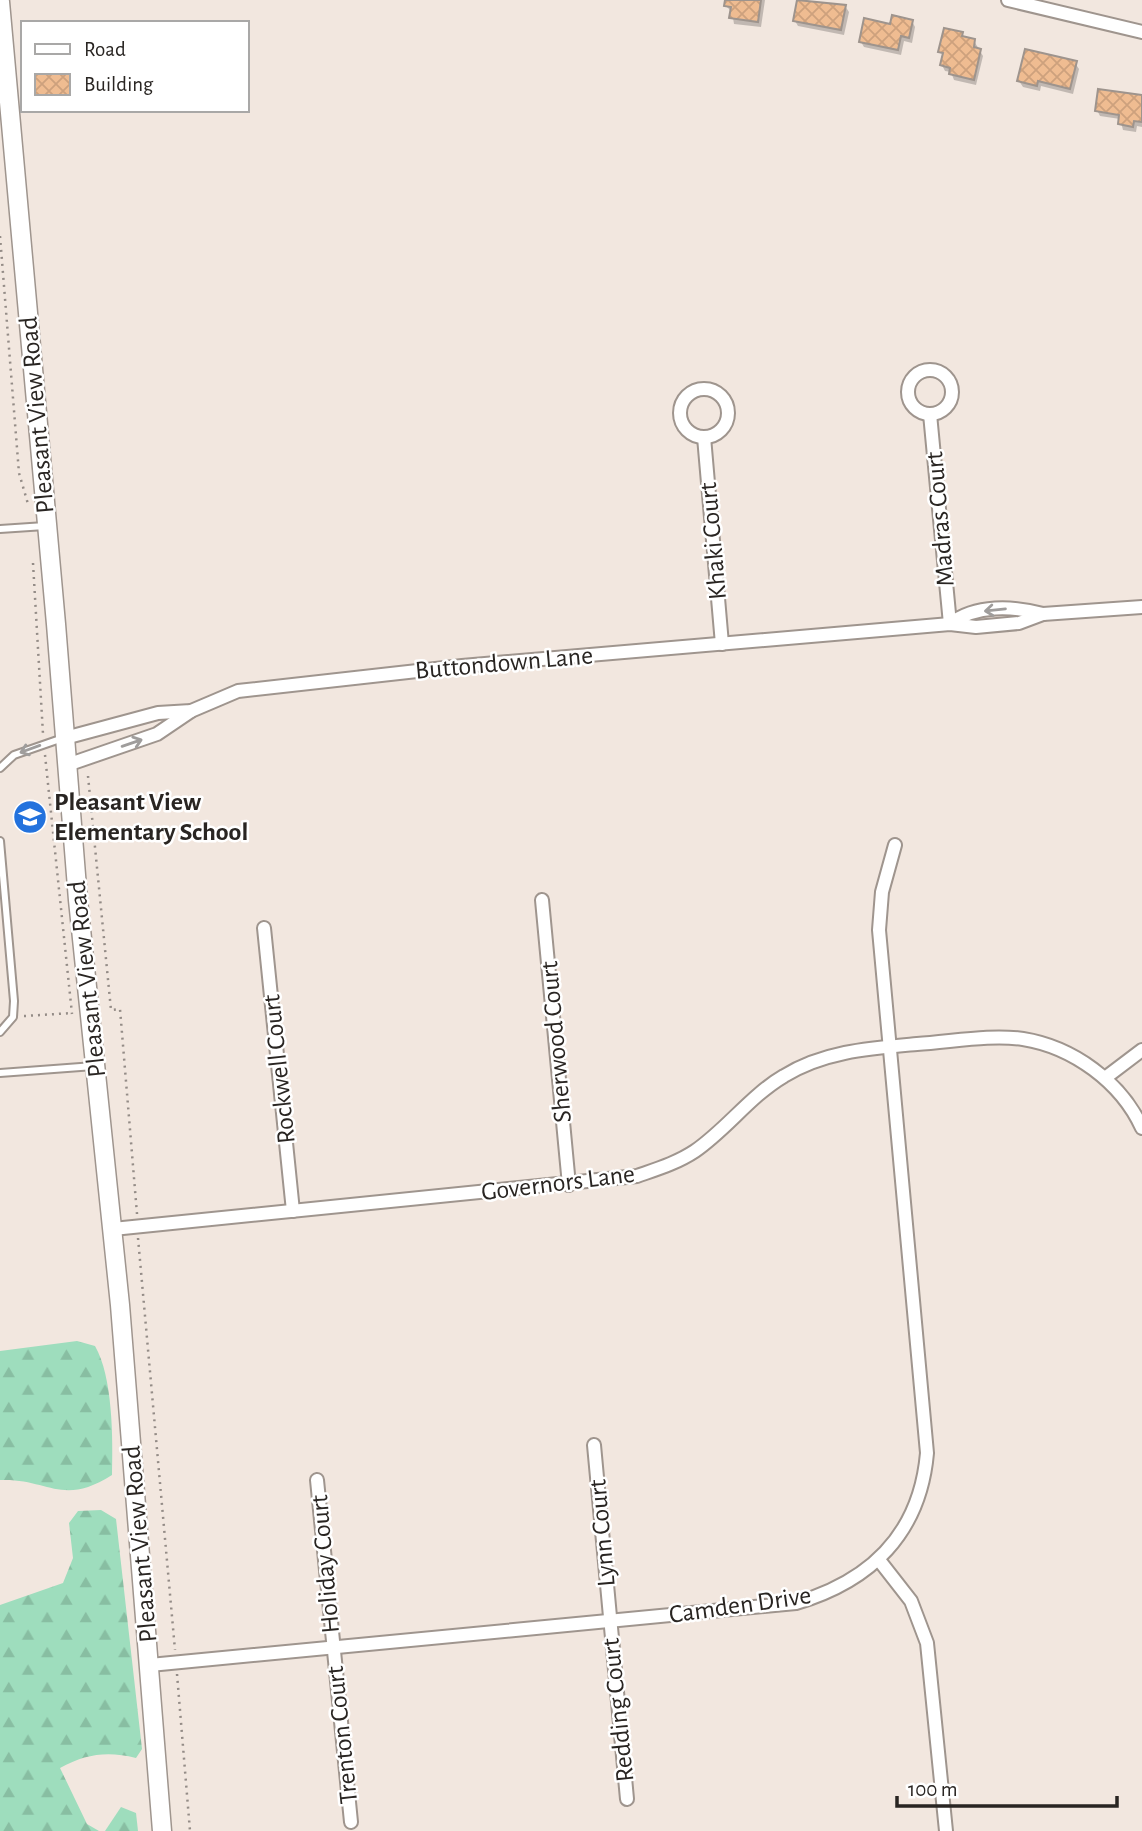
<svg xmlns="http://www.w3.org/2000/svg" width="1142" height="1831" font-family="'Alegreya Sans',sans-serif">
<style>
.forest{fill:url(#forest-firs)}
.shadow{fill:#0003}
.building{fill:url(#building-cross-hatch);stroke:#9e948d;stroke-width:2}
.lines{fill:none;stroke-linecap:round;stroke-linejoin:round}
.lane-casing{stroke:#9f958e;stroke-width:10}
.street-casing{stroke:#9f958e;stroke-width:16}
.secondary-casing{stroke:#9f958e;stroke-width:21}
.path{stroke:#948c87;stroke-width:2.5;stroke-dasharray:2 5;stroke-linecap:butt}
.lane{stroke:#fff;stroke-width:6}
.street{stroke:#fff;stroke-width:12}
.secondary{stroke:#fff;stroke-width:18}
.oneway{stroke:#9f9d9c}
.labels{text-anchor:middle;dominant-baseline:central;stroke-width:5;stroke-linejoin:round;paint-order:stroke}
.street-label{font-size:26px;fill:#292522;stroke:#fff}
.poi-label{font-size:26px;font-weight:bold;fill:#292522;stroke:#fff;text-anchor:start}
</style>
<defs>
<pattern id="forest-firs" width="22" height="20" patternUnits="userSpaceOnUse" patternTransform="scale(1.75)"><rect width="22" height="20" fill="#9eddbd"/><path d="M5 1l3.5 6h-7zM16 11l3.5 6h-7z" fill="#88bea2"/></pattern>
<pattern id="building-cross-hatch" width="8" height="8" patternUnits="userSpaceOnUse" patternTransform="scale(1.75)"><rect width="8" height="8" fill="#efbc91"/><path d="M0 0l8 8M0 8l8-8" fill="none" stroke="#cda17d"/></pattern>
</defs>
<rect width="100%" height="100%" fill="#f2e7df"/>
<!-- forest -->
<g class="forest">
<path d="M 77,1341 L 95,1346 C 113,1377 113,1439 112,1475 C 62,1507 48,1478 0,1480 L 0,1351 Z"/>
<path d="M 101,1510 L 116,1519 L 142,1749 L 136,1758 C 107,1751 86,1754 60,1768 L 87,1824 L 99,1831 L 0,1831 L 0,1605 L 63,1583 L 73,1558 L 69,1523 L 78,1511 Z"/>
<path d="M 121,1807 L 136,1813 L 138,1831 L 105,1831 Z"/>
</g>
<!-- shadow -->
<g class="shadow">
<path d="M 727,0 L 765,0 L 761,27 L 734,24 L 732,12 L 726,6 Z"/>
<path d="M 799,0 L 845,6 L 849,12 L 844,35 L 798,26 L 795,21 Z"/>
<path d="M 912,21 L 915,27 L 912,43 L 904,41 L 901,55 L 864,47 L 861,42 L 892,26 Z"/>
<path d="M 962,34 L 965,39 L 974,41 L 983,56 L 976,85 L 954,80 L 951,72 L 945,71 L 942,65 L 944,57 L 940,51 Z"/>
<path d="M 1075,63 L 1079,69 L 1073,94 L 1041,86 L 1040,91 L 1023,87 L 1019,81 Z"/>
<path d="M 1142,97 L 1142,127 L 1137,126 L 1136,132 L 1123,130 L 1120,119 L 1100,116 L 1097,110 Z"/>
</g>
<!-- building -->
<g class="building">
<path d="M 725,0 L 761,0 L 758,22 L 729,18 L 731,7 L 724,6 Z"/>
<path d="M 797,0 L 846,5 L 841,30 L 793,21 Z"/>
<path d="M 892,15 L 913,20 L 909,38 L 901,36 L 898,50 L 859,42 L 864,18 L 890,24 Z"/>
<path d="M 944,28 L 963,32 L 962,36 L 975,39 L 974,47 L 981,49 L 974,80 L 949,74 L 950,68 L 940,65 L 943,53 L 938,52 Z"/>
<path d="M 1025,49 L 1077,61 L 1070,89 L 1038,81 L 1037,86 L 1017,81 Z"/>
<path d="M 1098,89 L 1142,95 L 1142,122 L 1134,121 L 1133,127 L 1118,124 L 1119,115 L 1095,111 Z"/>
</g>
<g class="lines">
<!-- lane casing -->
<g class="lane-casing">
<g id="lane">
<path d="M 0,529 L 45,526"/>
<path d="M 0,768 L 14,755 L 63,738"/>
<path d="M 0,841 L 14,1001 L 13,1017 L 0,1032"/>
<path d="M 0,1073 L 94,1066"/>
</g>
</g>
<!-- street casing -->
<g class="street-casing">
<g id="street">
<path d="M 1008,0 L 1142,32"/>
<circle cx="930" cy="392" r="22"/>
<circle cx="704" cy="413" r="24"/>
<path d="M 930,414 L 950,624"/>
<path d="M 704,437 L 722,644"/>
<path d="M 950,624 C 976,604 1013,606 1043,614"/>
<path d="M 65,738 L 158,713 L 191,711 L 238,691 L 462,666 L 950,624 L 976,627 L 1019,623 L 1043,614 L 1142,607"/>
<path d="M 67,765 L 157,734 L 191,711"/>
<path d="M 542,900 L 569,1185"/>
<path d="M 264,928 L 293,1211"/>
<path d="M 1105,1078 L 1142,1050"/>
<path d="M 113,1229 L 637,1176 C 657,1169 677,1163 695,1151 C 727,1129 750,1096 784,1076 C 824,1051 872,1048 917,1044 C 951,1042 990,1034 1023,1039 C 1073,1047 1121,1082 1142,1128"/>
<path d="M 594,1445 L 627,1799"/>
<path d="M 317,1480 L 351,1822"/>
<path d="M 879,1560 L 911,1601 L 927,1643 L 946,1831"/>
<path d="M 150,1665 L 796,1603 C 871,1581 920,1533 927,1453 L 879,930 L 882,892 L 895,845"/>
</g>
</g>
<!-- secondary casing -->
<g class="secondary-casing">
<path id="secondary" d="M 0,2 L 56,624 L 78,900 L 120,1305 L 162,1831"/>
</g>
<!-- path -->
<g class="path">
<path d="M 0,236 L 19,473 L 28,504"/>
<path d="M 33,563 L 43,734"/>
<path d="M 45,755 L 72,1014"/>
<path d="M 88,776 L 111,1010 L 120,1009 L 137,1214"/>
<path d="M 24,1016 L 73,1013"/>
<path d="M 138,1238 L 175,1650"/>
<path d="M 177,1674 L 190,1831"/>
</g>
<!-- lane -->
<use href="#lane" class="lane"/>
<!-- street -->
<use href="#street" class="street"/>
<!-- secondary -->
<use href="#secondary" class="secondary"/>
</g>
<!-- one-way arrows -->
<defs><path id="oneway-shaft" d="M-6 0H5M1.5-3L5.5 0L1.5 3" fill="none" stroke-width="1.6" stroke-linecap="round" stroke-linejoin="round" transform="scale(1.75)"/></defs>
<g class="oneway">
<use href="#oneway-shaft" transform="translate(995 610) rotate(174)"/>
<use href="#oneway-shaft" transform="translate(132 743) rotate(-19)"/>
<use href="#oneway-shaft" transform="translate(30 749) rotate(160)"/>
</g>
<!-- icons -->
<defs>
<g id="school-disc" transform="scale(1.75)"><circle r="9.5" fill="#2372dd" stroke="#fff"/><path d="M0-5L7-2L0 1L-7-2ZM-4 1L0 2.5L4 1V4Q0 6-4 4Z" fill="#fff"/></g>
</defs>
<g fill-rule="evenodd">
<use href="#school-disc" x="30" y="817"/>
</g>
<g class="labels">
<!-- street labels -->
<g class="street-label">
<text transform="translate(37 415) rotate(-95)">Pleasant View Road</text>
<text transform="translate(940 519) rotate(-95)">Madras Court</text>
<text transform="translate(713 541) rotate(-95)">Khaki Court</text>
<text transform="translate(504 663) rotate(-5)">Buttondown Lane</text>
<text transform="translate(87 979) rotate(-96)">Pleasant View Road</text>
<text transform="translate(556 1042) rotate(-95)">Sherwood Court</text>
<text transform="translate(279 1069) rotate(-96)">Rockwell Court</text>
<text transform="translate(558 1183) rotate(-7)">Governors Lane</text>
<text transform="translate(602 1533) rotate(-95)">Lynn Court</text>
<text transform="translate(140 1544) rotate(-95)">Pleasant View Road</text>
<text transform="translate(325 1564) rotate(-95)">Holiday Court</text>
<text transform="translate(740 1605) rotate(-8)">Camden Drive</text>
<text transform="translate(618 1710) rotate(-96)">Redding Court</text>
<text transform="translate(342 1735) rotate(-96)">Trenton Court</text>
</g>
<!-- poi labels -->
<g class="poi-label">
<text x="54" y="802">Pleasant View<tspan x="54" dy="30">Elementary School</tspan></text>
</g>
</g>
<!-- legend -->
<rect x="21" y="21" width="228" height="91" fill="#ffffff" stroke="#a9a8a7" stroke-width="2"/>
<rect x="35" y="44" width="35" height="10" fill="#ffffff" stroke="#a9a8a7" stroke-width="2"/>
<text x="84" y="56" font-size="21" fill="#292522">Road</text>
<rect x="35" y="74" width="35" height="21" fill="url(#building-cross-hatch)" stroke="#a9a8a7" stroke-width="2"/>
<text x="84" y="91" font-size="21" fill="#292522">Building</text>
<!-- scale -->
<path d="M897 1796v10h220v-10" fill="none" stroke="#292522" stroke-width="3.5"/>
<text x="908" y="1796" font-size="21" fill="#292522" stroke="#ffffff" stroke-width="5" paint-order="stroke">100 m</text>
</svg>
